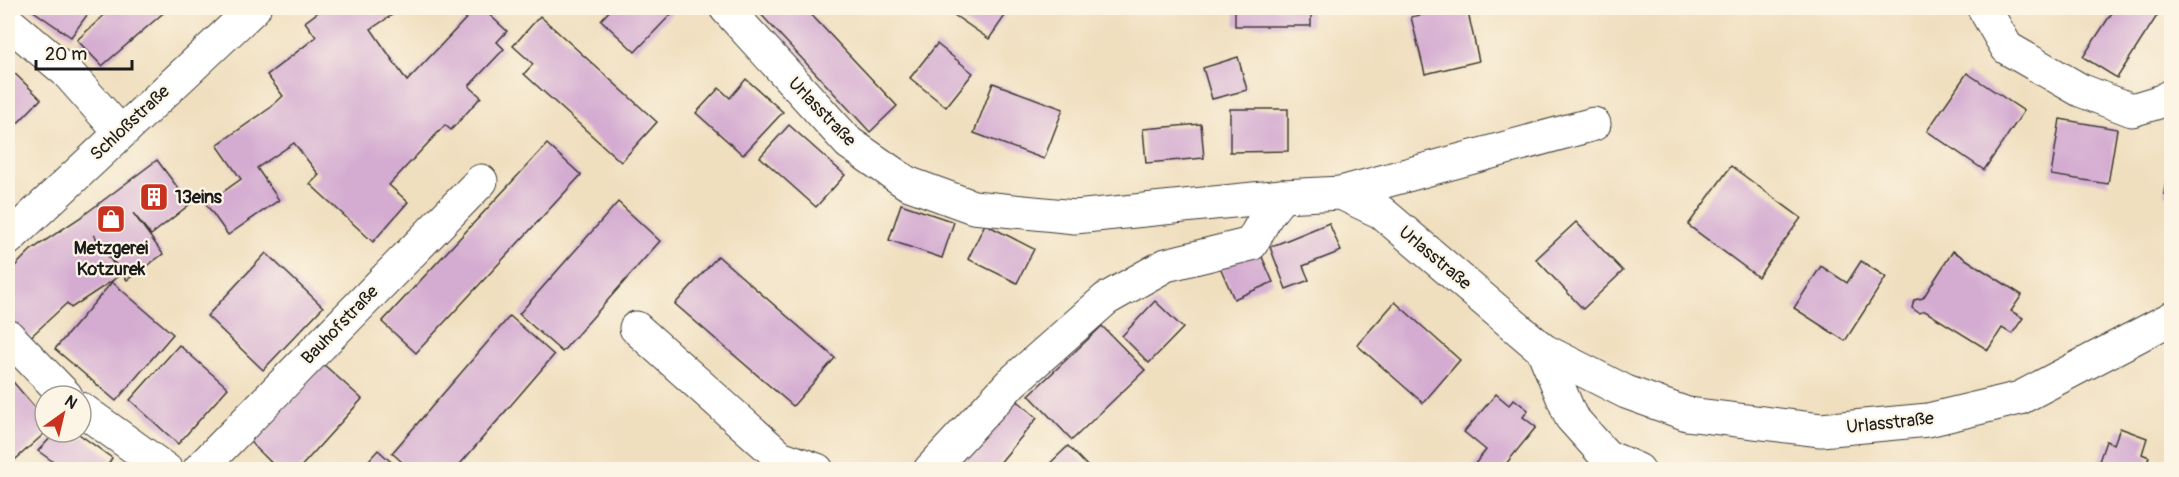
<svg xmlns="http://www.w3.org/2000/svg" width="2179" height="477" font-family="Pangolin,sans-serif">
<style>
.building{fill:#d4acd1}
.lines{fill:none;stroke-linecap:round;stroke-linejoin:round}
.minor-casing{stroke:#3c3934;stroke-width:35}
.minor{stroke:#fff;stroke-width:33}
.labels{text-anchor:middle;dominant-baseline:central;stroke-width:4.5;stroke-linejoin:round;paint-order:stroke}
.street-label{font-size:18px;fill:#1c1c1c;stroke:#fcf5e5}
.poi-label{font-size:18px;font-weight:bold;fill:#1c1c1c;stroke:#fcf5e5;text-anchor:start}
</style>
<rect width="100%" height="100%" fill="#fcf5e5"/>
<filter id="ink" filterUnits="userSpaceOnUse"><feTurbulence type="fractalNoise" baseFrequency=".0167" numOctaves="2"/><feDisplacementMap in="SourceGraphic" scale="12" xChannelSelector="R" yChannelSelector="G"/><feConvolveMatrix kernelMatrix="1 2 1 2 8 2 1 2 1" color-interpolation-filters="sRGB"/></filter>
<filter id="wash" filterUnits="userSpaceOnUse"><feTurbulence type="fractalNoise" baseFrequency=".008" numOctaves="4" result="noise"/><feDisplacementMap in="SourceGraphic" scale="24" xChannelSelector="R" yChannelSelector="G"/><feGaussianBlur stdDeviation="1.35" result="paint"/><feColorMatrix in="noise" values="0 0 0 0 0 0 0 0 0 0 0 0 0 0 0 0 0 1.4 0 .05"/><feComposite in="paint" operator="in"/></filter>
<g filter="url(#wash)">
<rect width="100%" height="100%" fill="#f0dfbf"/>
<g id="blocks">
<!-- building -->
<g class="building">
<path d="M 29,8 L 86,8 L 90,11 L 71,37 Z"/>
<path d="M 112,8 L 169,8 L 102,66 L 77,40 Z"/>
<path d="M 324,8 L 392,8 L 395,13 L 371,29 L 407,81 L 476,8 L 482,8 L 507,31 L 497,42 L 504,49 L 469,86 L 481,97 L 451,130 L 445,125 L 389,185 L 408,202 L 373,242 L 310,184 L 319,175 L 294,143 L 257,168 L 279,200 L 228,235 L 206,204 L 241,179 L 217,145 L 270,108 L 283,96 L 267,75 L 316,37 L 305,22 Z"/>
<path d="M 612,8 L 677,8 L 635,52 L 601,20 Z"/>
<path d="M 755,8 L 805,8 L 897,106 L 870,132 Z"/>
<path d="M 944,8 L 1006,8 L 1009,10 L 989,39 Z"/>
<rect x="1235" y="8" width="76" height="18"/>
<path d="M 1451,8 L 1467,8 L 1479,61 L 1425,74 L 1411,17 Z"/>
<path d="M 2115,8 L 2162,8 L 2117,78 L 2083,57 Z"/>
<path d="M 540,16 L 657,122 L 621,162 L 524,74 L 533,64 L 513,46 Z"/>
<path d="M 937,44 L 973,73 L 946,107 L 910,78 Z"/>
<path d="M 1238,57 L 1247,90 L 1212,99 L 1203,68 Z"/>
<path d="M 8,67 L 41,99 L 12,129 L 8,124 Z"/>
<path d="M 1967,73 L 2024,111 L 1984,170 L 1927,131 Z"/>
<path d="M 746,79 L 783,112 L 743,155 L 696,113 L 719,88 L 730,98 Z"/>
<path d="M 993,83 L 1063,109 L 1044,159 L 974,133 Z"/>
<path d="M 1230,109 L 1288,109 L 1288,151 L 1230,152 Z"/>
<path d="M 2060,119 L 2117,129 L 2108,184 L 2051,175 Z"/>
<path d="M 1201,124 L 1204,158 L 1146,163 L 1143,129 Z"/>
<path d="M 789,125 L 845,175 L 816,207 L 760,157 Z"/>
<path d="M 547,144 L 581,175 L 416,353 L 382,322 Z"/>
<path d="M 2170,157 L 2172,157 L 2172,195 L 2164,194 Z"/>
<path d="M 157,160 L 190,204 L 151,235 L 133,213 L 163,254 L 127,280 L 94,235 L 121,275 L 71,308 L 67,303 L 23,344 L 8,324 L 8,273 L 31,250 L 81,217 Z"/>
<path d="M 1731,166 L 1801,218 L 1758,277 L 1688,225 Z"/>
<path d="M 618,202 L 660,241 L 562,352 L 519,314 Z"/>
<path d="M 901,204 L 954,222 L 942,258 L 889,240 Z"/>
<path d="M 1576,222 L 1623,271 L 1583,309 L 1536,259 Z"/>
<path d="M 1329,223 L 1341,251 L 1303,266 L 1309,280 L 1286,289 L 1270,247 Z"/>
<path d="M 985,224 L 1034,249 L 1017,283 L 968,259 Z"/>
<path d="M 1259,250 L 1273,282 L 1234,299 L 1220,267 Z"/>
<path d="M 1953,251 L 2022,295 L 2011,311 L 2023,318 L 2012,334 L 2002,328 L 1988,350 L 1925,311 L 1919,313 L 1912,308 L 1914,300 L 1923,298 Z"/>
<path d="M 266,253 L 323,307 L 263,370 L 207,316 Z"/>
<path d="M 718,256 L 835,358 L 793,406 L 675,304 Z"/>
<path d="M 1861,261 L 1886,277 L 1845,341 L 1794,308 L 1821,266 L 1847,283 Z"/>
<path d="M 112,282 L 173,334 L 116,401 L 55,349 Z"/>
<path d="M 1155,301 L 1183,328 L 1149,363 L 1122,336 Z"/>
<path d="M 1395,302 L 1460,360 L 1423,403 L 1357,345 Z"/>
<path d="M 510,316 L 554,355 L 455,470 L 411,470 L 392,453 Z"/>
<path d="M 1102,326 L 1145,370 L 1072,440 L 1029,395 Z"/>
<path d="M 179,345 L 228,388 L 178,444 L 130,400 Z"/>
<path d="M 322,363 L 362,399 L 298,470 L 279,470 L 250,442 Z"/>
<path d="M 8,376 L 45,419 L 45,433 L 8,466 Z"/>
<path d="M 1496,394 L 1509,405 L 1514,399 L 1528,410 L 1523,417 L 1536,427 L 1501,470 L 1470,470 L 1486,450 L 1464,432 Z"/>
<path d="M 1011,395 L 1037,418 L 994,470 L 949,470 Z"/>
<path d="M 2120,428 L 2147,438 L 2142,454 L 2149,457 L 2144,470 L 2096,470 L 2106,441 L 2114,444 Z"/>
<path d="M 56,432 L 76,432 L 112,458 L 105,470 L 65,470 L 38,451 Z"/>
<path d="M 1068,446 L 1091,470 L 1043,470 Z"/>
<path d="M 378,450 L 400,470 L 360,470 Z"/>
</g>
</g>
</g>
<g filter="url(#ink)">
<use href="#blocks" fill-opacity="0" stroke="#3c3934" stroke-width="1.5"/>
<g class="lines">
<!-- minor casing -->
<g class="minor-casing">
<g id="minor">
<path d="M 726,8 L 849,143 L 907,183 L 973,207 L 1075,217 L 1282,196 L 1341,193 L 1381,212 L 1543,350 L 1626,392 L 1687,414 L 1821,430 L 1928,420 L 2020,398 L 2172,318"/>
<path d="M 1984,8 L 2007,48 L 2080,90 L 2132,110 L 2162,101 L 2172,95"/>
<path d="M 8,22 L 67,72 L 120,132"/>
<path d="M 1341,193 L 1594,124"/>
<path d="M 8,239 L 254,8"/>
<path d="M 636,328 L 780,457 L 817,470"/>
<path d="M 8,336 L 66,396"/>
<path d="M 1543,350 L 1571,417 L 1606,456 L 1638,470"/>
<path d="M 81,409 L 166,470"/>
<path d="M 199,470 L 481,181"/>
<path d="M 930,470 L 1011,383 L 1106,299 L 1166,265 L 1251,244 L 1267,215 L 1282,196"/>
</g>
</g>
<!-- minor -->
<use href="#minor" class="minor"/>
</g>
</g>
<!-- icons -->
<defs>
<g id="building-square" transform="scale(1.5)"><rect x="-9" y="-9" width="18" height="18" rx="4" fill="#c8321e" stroke="#fcf5e5"/><path d="M-4-6H4V6H1V3H-1V6H-4ZM-2.5-4.3h1.7v1.8h-1.7ZM.8-4.3h1.7v1.8H.8ZM-2.5-1h1.7V.8h-1.7ZM.8-1h1.7V.8H.8Z" fill="#fff"/></g>
<g id="shop-square" transform="scale(1.5)"><rect x="-9" y="-9" width="18" height="18" rx="4" fill="#c8321e" stroke="#fcf5e5"/><path d="M-5-2.5h2.3a2.7 3.5 0 0 1 5.4 0H5L5.5 6h-11ZM-1.5-2.5h3a1.5 2.3 0 0 0-3 0Z" fill="#fff"/></g>
</defs>
<g fill-rule="evenodd">
<use href="#building-square" x="154" y="197"/>
<use href="#shop-square" x="111" y="219"/>
</g>
<g class="labels">
<!-- street labels -->
<g class="street-label">
<text transform="translate(822 112) rotate(46)">Urlasstraße</text>
<text transform="translate(130 123) rotate(-43)">Schloßstraße</text>
<text transform="translate(1435 258) rotate(40)">Urlasstraße</text>
<text transform="translate(340 325) rotate(-46)">Bauhofstraße</text>
<text transform="translate(1890 423) rotate(-6)">Urlasstraße</text>
</g>
<!-- poi labels -->
<g class="poi-label">
<text x="175" y="197">13eins</text>
<text x="111" y="248" text-anchor="middle">Metzgerei<tspan x="111" dy="21">Kotzurek</tspan></text>
</g>
</g>
<!-- margin -->
<rect width="2179" height="477" fill="none" stroke="#fcf5e5" stroke-width="30"/>
<!-- north arrow -->
<g transform="translate(63 414) rotate(34)"><circle r="28" fill="#fcf5e5" stroke="#a29e95" stroke-width="1.5"/>
<path d="M0-4.5L10 22L0 15L-10 22Z" fill="#c8321e"/>
<text y="-9" font-size="16" font-weight="bold" text-anchor="middle" fill="#1c1c1c">N</text>
</g>
<!-- scale -->
<path d="M36 60v9h96v-9" fill="none" stroke="#1c1c1c" stroke-width="3"/>
<text x="45" y="60" font-size="18" fill="#1c1c1c" stroke="#fcf5e5" stroke-width="4.5" paint-order="stroke">20 m</text>
</svg>
